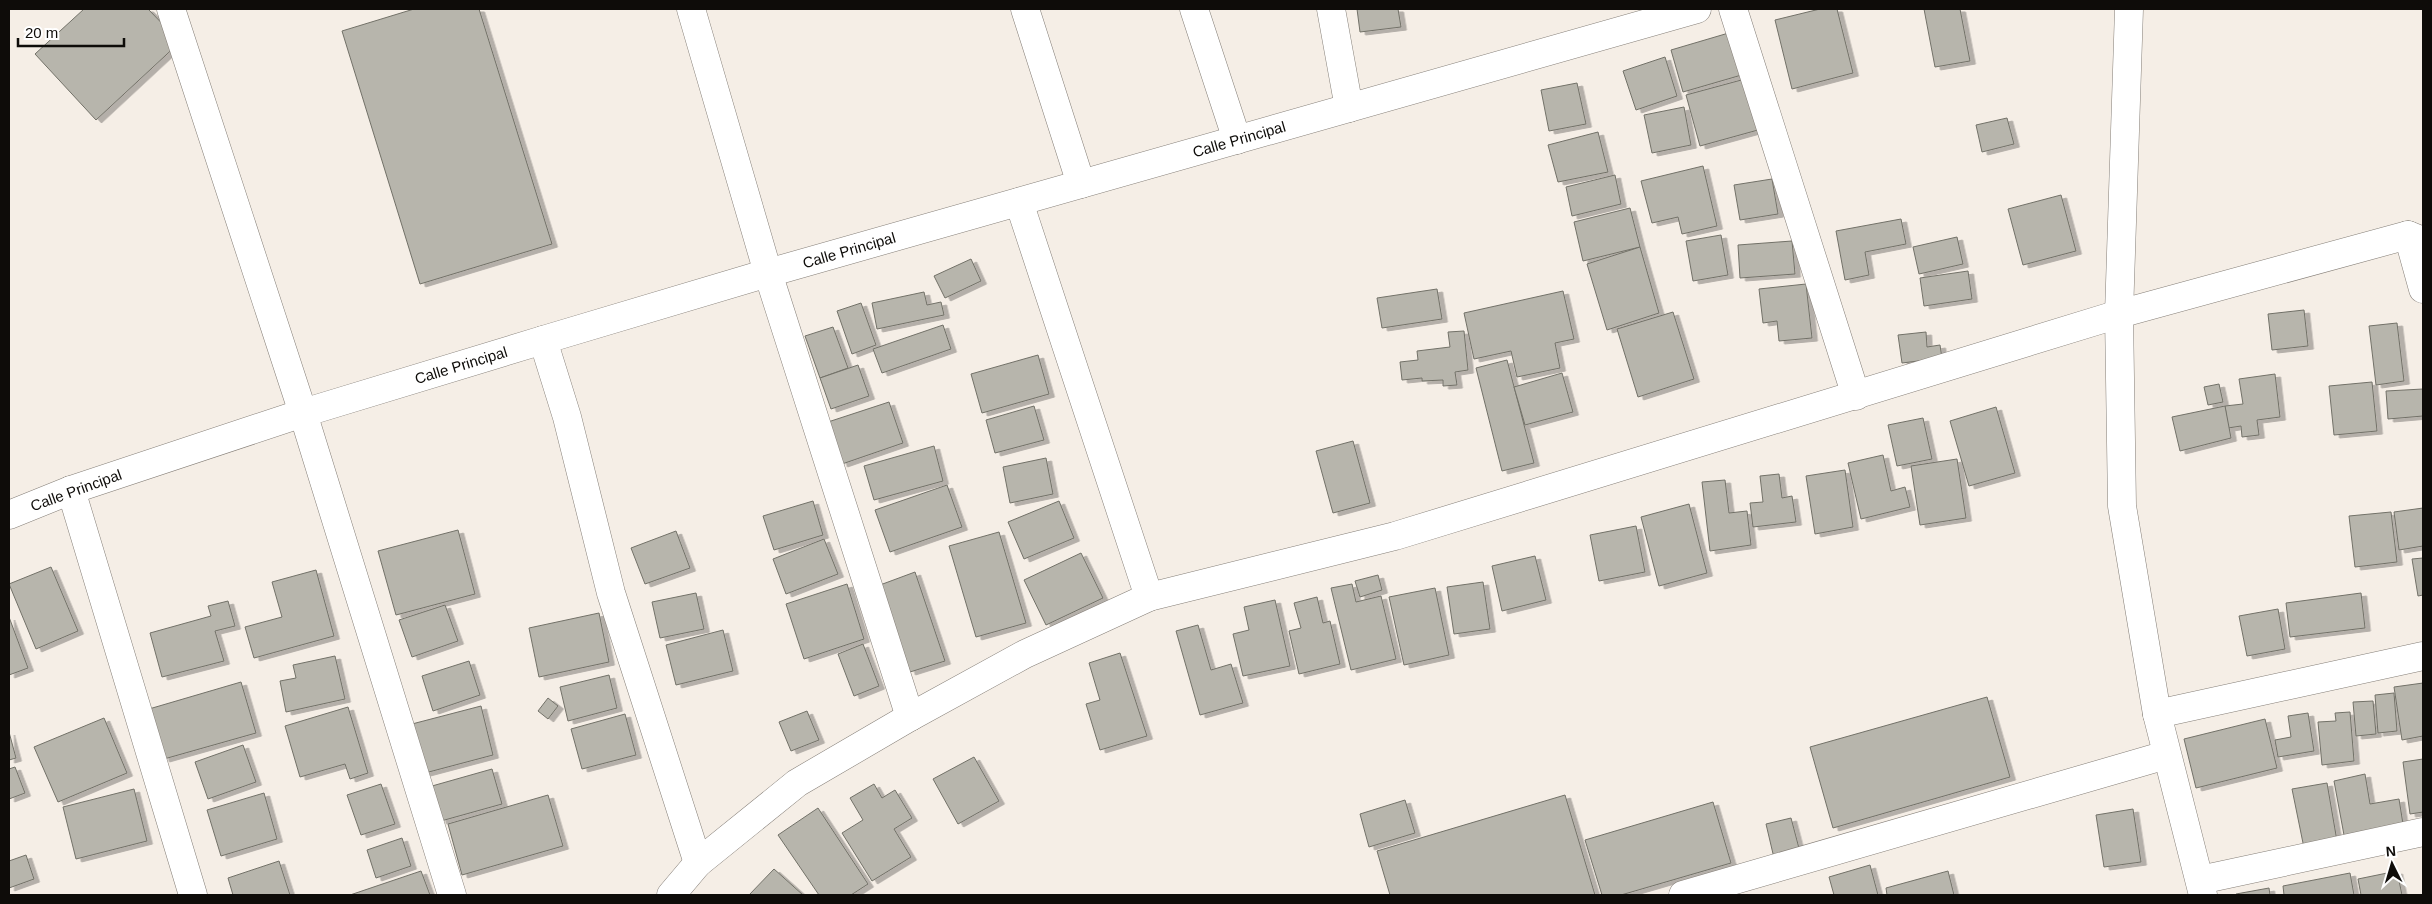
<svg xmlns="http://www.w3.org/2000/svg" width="2432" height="904" font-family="Helvetica,sans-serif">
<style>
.building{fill:#b7b5ac;stroke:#727168;filter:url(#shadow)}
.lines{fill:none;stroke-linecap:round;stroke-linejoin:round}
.street-casing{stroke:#857f78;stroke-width:29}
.secondary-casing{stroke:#857f78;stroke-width:29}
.street{stroke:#fff;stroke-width:28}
.secondary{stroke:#fff;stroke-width:28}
.labels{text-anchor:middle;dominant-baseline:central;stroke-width:4;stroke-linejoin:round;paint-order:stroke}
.street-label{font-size:15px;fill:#0e0c09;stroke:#fff}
</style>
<defs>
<filter id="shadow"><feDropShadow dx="5.5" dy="3" stdDeviation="0" flood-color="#0004"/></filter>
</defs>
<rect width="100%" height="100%" fill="#f5eee6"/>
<!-- building -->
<g class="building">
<path d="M 84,9 L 148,9 L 180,42 L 96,120 L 35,54 Z"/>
<path d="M 414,9 L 479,9 L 552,244 L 420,284 L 342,31 Z"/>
<path d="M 1357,9 L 1398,9 L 1401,27 L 1360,32 Z"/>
<path d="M 1820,9 L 1837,9 L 1853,73 L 1792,89 L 1775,20 Z"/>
<path d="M 1924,9 L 1960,9 L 1970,61 L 1935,67 Z"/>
<path d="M 1732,32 L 1745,74 L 1683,92 L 1671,50 Z"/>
<path d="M 1665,57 L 1677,96 L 1636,110 L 1623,71 Z"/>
<path d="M 1745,79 L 1758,130 L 1700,146 L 1686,95 Z"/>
<path d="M 1577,83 L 1586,124 L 1549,131 L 1541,90 Z"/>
<path d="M 1684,107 L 1691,145 L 1652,153 L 1644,115 Z"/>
<path d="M 2007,118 L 2014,144 L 1982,152 L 1976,125 Z"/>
<path d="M 1598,132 L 1608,172 L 1558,182 L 1548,145 Z"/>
<path d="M 1703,166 L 1717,226 L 1682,234 L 1678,217 L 1652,223 L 1641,181 Z"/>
<path d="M 1615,175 L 1621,204 L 1572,216 L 1566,187 Z"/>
<path d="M 1772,179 L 1778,214 L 1740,220 L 1734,185 Z"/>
<path d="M 2061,195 L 2076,251 L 2023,265 L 2008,209 Z"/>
<path d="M 1630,208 L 1640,247 L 1583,261 L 1574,222 Z"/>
<path d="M 1901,219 L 1906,244 L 1865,252 L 1869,275 L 1845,280 L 1836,231 Z"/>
<path d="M 1721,235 L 1728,275 L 1693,281 L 1686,241 Z"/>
<path d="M 1957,237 L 1963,264 L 1919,274 L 1913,247 Z"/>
<path d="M 1792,241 L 1795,274 L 1740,278 L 1738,245 Z"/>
<path d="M 1640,247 L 1659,313 L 1607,330 L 1587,264 Z"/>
<path d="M 971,259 L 981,281 L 945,298 L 934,276 Z"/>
<path d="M 1968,271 L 1972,299 L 1924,306 L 1920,278 Z"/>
<path d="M 1806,284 L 1812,338 L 1779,341 L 1777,321 L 1763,323 L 1759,289 Z"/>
<path d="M 1437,289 L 1442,319 L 1382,328 L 1377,298 Z"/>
<path d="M 1563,291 L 1574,339 L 1555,343 L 1560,368 L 1517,377 L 1511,351 L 1474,359 L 1464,313 Z"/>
<path d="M 924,292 L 927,305 L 941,302 L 944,315 L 877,329 L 872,303 Z"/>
<path d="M 861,303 L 876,345 L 852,354 L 837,311 Z"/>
<path d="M 2304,310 L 2308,346 L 2272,350 L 2268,314 Z"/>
<path d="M 1673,312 L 1694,379 L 1638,397 L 1617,329 Z"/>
<path d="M 2397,323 L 2404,381 L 2376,385 L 2369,326 Z"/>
<path d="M 943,325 L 951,349 L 882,373 L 873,349 Z"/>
<path d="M 833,327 L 848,368 L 820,378 L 805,336 Z"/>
<path d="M 1464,331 L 1468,370 L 1455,372 L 1457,385 L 1443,386 L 1443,380 L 1422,381 L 1422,378 L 1402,380 L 1400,362 L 1418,360 L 1417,351 L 1450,347 L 1448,332 Z"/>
<path d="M 1926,332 L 1927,347 L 1940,345 L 1942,358 L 1902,363 L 1898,335 Z"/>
<path d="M 1038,355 L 1049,394 L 982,413 L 971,374 Z"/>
<path d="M 1507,360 L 1534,463 L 1502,471 L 1476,368 Z"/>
<path d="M 858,365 L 869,396 L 831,409 L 820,378 Z"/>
<path d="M 1562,373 L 1573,412 L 1525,425 L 1514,387 Z"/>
<path d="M 2275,374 L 2280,417 L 2257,420 L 2259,435 L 2242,437 L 2241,426 L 2228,428 L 2225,406 L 2243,404 L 2239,379 Z"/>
<path d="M 2372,382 L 2377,431 L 2334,435 L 2329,386 Z"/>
<path d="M 2219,384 L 2223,402 L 2208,405 L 2204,387 Z"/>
<path d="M 2423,389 L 2423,416 L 2388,419 L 2386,391 Z"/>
<path d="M 889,402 L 903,443 L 842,464 L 828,422 Z"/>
<path d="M 1034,406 L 1044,440 L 995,453 L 986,420 Z"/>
<path d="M 2225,406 L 2231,438 L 2180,451 L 2172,417 Z"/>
<path d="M 1996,407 L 2015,473 L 1969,486 L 1950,421 Z"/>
<path d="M 1923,418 L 1932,459 L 1897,466 L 1888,425 Z"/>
<path d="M 1353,441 L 1370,503 L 1333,513 L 1316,451 Z"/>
<path d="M 934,446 L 943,481 L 874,500 L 864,466 Z"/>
<path d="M 1883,455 L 1891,491 L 1905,487 L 1910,507 L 1861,519 L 1848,463 Z"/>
<path d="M 1046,458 L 1053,494 L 1010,503 L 1003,467 Z"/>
<path d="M 1957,459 L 1966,518 L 1920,525 L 1911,466 Z"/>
<path d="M 1845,470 L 1853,527 L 1815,534 L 1806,476 Z"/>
<path d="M 1779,474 L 1782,498 L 1792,496 L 1796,522 L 1753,527 L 1750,503 L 1763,502 L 1760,476 Z"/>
<path d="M 1725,480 L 1729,513 L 1747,511 L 1751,545 L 1710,551 L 1702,482 Z"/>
<path d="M 947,485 L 962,527 L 890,552 L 875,510 Z"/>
<path d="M 813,501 L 823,535 L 774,550 L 763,516 Z"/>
<path d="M 1059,501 L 1074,538 L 1024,559 L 1008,522 Z"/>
<path d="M 1689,504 L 1707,573 L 1659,586 L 1641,517 Z"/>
<path d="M 2423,508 L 2423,546 L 2399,550 L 2394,512 Z"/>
<path d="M 2391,512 L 2397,562 L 2355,567 L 2349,516 Z"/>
<path d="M 1636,526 L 1645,572 L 1599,581 L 1590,535 Z"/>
<path d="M 458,530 L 475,594 L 396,615 L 378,551 Z"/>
<path d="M 676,531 L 690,568 L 645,584 L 631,548 Z"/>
<path d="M 999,532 L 1026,623 L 976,637 L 949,546 Z"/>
<path d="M 824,539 L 838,574 L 786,594 L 773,559 Z"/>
<path d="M 1081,553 L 1103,598 L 1046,625 L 1024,580 Z"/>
<path d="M 1535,556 L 1546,600 L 1502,611 L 1492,566 Z"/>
<path d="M 2423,558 L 2423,595 L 2418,596 L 2412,559 Z"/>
<path d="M 51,567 L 78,631 L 36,649 L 9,584 Z"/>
<path d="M 316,570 L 334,636 L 254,658 L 245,627 L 282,617 L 272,582 Z"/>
<path d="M 915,572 L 945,661 L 910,672 L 880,585 Z"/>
<path d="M 1378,575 L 1382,590 L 1360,597 L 1355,581 Z"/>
<path d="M 1483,582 L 1490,629 L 1454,634 L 1447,587 Z"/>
<path d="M 847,584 L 864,639 L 804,659 L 786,604 Z"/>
<path d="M 1352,584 L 1356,602 L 1381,596 L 1396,659 L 1351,670 L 1331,588 Z"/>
<path d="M 1435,588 L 1449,655 L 1404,665 L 1389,597 Z"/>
<path d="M 696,593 L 704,629 L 660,638 L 652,602 Z"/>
<path d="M 2361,593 L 2365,628 L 2290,637 L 2286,603 Z"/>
<path d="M 1317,597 L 1323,623 L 1330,621 L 1340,664 L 1299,674 L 1289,631 L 1301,628 L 1294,603 Z"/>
<path d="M 1275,600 L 1290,666 L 1243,676 L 1233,634 L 1249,630 L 1244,607 Z"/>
<path d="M 228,601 L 235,626 L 215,631 L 224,661 L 162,677 L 150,633 L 211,616 L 208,606 Z"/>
<path d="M 445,605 L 458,641 L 412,657 L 399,620 Z"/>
<path d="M 2278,609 L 2285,649 L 2247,656 L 2239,616 Z"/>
<path d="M 599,613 L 609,662 L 539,677 L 529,628 Z"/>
<path d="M 9,617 L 28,668 L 9,675 Z"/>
<path d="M 1198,625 L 1211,670 L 1231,664 L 1243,703 L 1200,715 L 1176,631 Z"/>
<path d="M 723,630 L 733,671 L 676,685 L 666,645 Z"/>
<path d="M 863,644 L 879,686 L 854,696 L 838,654 Z"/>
<path d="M 1120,653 L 1147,736 L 1100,750 L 1086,704 L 1100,700 L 1089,663 Z"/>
<path d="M 335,656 L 345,699 L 286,712 L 280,681 L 296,678 L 293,665 Z"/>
<path d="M 469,661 L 480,695 L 433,711 L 422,676 Z"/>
<path d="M 609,675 L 617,708 L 568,721 L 560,687 Z"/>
<path d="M 241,682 L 256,733 L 164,759 L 149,709 Z"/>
<path d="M 2423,683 L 2423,736 L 2402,740 L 2394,687 Z"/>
<path d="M 2394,693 L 2397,731 L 2378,733 L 2375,695 Z"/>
<path d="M 1987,697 L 2010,777 L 1833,828 L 1810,747 Z"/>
<path d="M 548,698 L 558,706 L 548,719 L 538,711 Z"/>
<path d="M 2373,701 L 2376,734 L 2356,736 L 2353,702 Z"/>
<path d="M 481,706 L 493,755 L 425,773 L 412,724 Z"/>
<path d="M 348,707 L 368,773 L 350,779 L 345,764 L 300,777 L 285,726 Z"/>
<path d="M 807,711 L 819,740 L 791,751 L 779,722 Z"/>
<path d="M 2350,712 L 2354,761 L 2322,765 L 2318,722 L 2336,721 L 2335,713 Z"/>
<path d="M 2308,713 L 2314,751 L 2278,757 L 2275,740 L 2291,737 L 2288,716 Z"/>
<path d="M 625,714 L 636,755 L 582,769 L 571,729 Z"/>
<path d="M 104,718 L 127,773 L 58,802 L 34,747 Z"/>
<path d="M 2265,719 L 2277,768 L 2196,788 L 2184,739 Z"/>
<path d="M 9,732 L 16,758 L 9,760 Z"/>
<path d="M 243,745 L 256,782 L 208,799 L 195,762 Z"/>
<path d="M 974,757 L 999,801 L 958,824 L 933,779 Z"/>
<path d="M 2423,759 L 2423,812 L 2410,814 L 2403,762 Z"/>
<path d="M 15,767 L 25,793 L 9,799 L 9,769 Z"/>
<path d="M 492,769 L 502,804 L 441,821 L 432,786 Z"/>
<path d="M 2365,774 L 2370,804 L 2399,799 L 2403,824 L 2344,835 L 2334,781 Z"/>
<path d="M 2327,783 L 2337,841 L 2304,848 L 2292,789 Z"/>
<path d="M 381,784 L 395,824 L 361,835 L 347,795 Z"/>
<path d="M 874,784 L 882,798 L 895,790 L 912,818 L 894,829 L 911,857 L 872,881 L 842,833 L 863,820 L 850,798 Z"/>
<path d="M 134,789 L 147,841 L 76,859 L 63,807 Z"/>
<path d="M 264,793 L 277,839 L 221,856 L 207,810 Z"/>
<path d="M 548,795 L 563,846 L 462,875 L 448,824 Z"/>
<path d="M 1565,795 L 1595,895 L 1390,895 L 1377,851 Z"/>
<path d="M 1405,800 L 1415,833 L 1369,847 L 1360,814 Z"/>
<path d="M 1713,802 L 1731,863 L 1621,895 L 1602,895 L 1585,840 Z"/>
<path d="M 818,808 L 868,884 L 851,895 L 819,895 L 778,835 Z"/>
<path d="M 2133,809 L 2141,862 L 2104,867 L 2096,815 Z"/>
<path d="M 1791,818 L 1800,852 L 1774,858 L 1766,824 Z"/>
<path d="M 402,838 L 411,866 L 376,878 L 367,850 Z"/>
<path d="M 26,855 L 34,879 L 9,888 L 9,861 Z"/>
<path d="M 279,861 L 290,895 L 233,895 L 228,878 Z"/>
<path d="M 1870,865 L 1878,895 L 1834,895 L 1829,877 Z"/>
<path d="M 774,869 L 803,895 L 749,895 Z"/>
<path d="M 421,871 L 430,895 L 350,895 Z"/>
<path d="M 1948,871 L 1954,895 L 1887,895 L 1886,888 Z"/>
<path d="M 2397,871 L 2402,895 L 2361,895 L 2358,879 Z"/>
<path d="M 2350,873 L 2354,895 L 2284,895 L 2283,886 Z"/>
<path d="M 2269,888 L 2270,895 L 2237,895 L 2236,894 Z"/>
</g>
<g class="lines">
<!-- street casing -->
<g class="street-casing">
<g id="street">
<path d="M 171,9 L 303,413 L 452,895"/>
<path d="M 691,9 L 768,273 L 910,717"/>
<path d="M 1025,9 L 1081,184"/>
<path d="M 1194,9 L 1237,140"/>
<path d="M 1331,9 L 1349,108"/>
<path d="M 1733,9 L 1856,396"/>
<path d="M 2129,9 L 2119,314 L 2122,506 L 2157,714 L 2203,895"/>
<path d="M 1019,202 L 1149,597"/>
<path d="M 2408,235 L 2423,289"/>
<path d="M 543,340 L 567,417 L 611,593 L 698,863"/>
<path d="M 71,490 L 193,895"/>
<path d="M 2157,714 L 2423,656"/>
<path d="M 2200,880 L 2423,832"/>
<path d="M 671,895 L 698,863 L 797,783 L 910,717 L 1025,654 L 1149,597 L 1395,536 L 2119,314 L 2408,235 L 2423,241"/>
<path d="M 1683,895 L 2166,755"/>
</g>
</g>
<!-- secondary casing -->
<g class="secondary-casing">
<path id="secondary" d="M 9,515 L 71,490 L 303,413 L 543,340 L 768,273 L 1697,9"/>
</g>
<!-- street -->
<use href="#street" class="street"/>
<!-- secondary -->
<use href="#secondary" class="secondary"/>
</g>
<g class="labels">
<!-- street labels -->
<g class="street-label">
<text transform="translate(1239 139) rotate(-16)">Calle Principal</text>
<text transform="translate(849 250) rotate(-16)">Calle Principal</text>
<text transform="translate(461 365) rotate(-17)">Calle Principal</text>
<text transform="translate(76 490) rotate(-20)">Calle Principal</text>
</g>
</g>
<!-- border -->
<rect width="2432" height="904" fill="none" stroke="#0e0c09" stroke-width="20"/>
<!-- north arrow -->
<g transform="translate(2392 864) rotate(355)" stroke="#ffffff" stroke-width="4" paint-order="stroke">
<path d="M0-4L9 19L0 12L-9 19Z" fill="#0e0c09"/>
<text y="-8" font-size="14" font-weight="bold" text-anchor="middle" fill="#0e0c09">N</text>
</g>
<!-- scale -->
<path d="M18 38v8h106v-8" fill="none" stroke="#0e0c09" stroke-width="2.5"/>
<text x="25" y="38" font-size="15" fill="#0e0c09" stroke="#ffffff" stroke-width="4" paint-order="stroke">20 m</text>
</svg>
